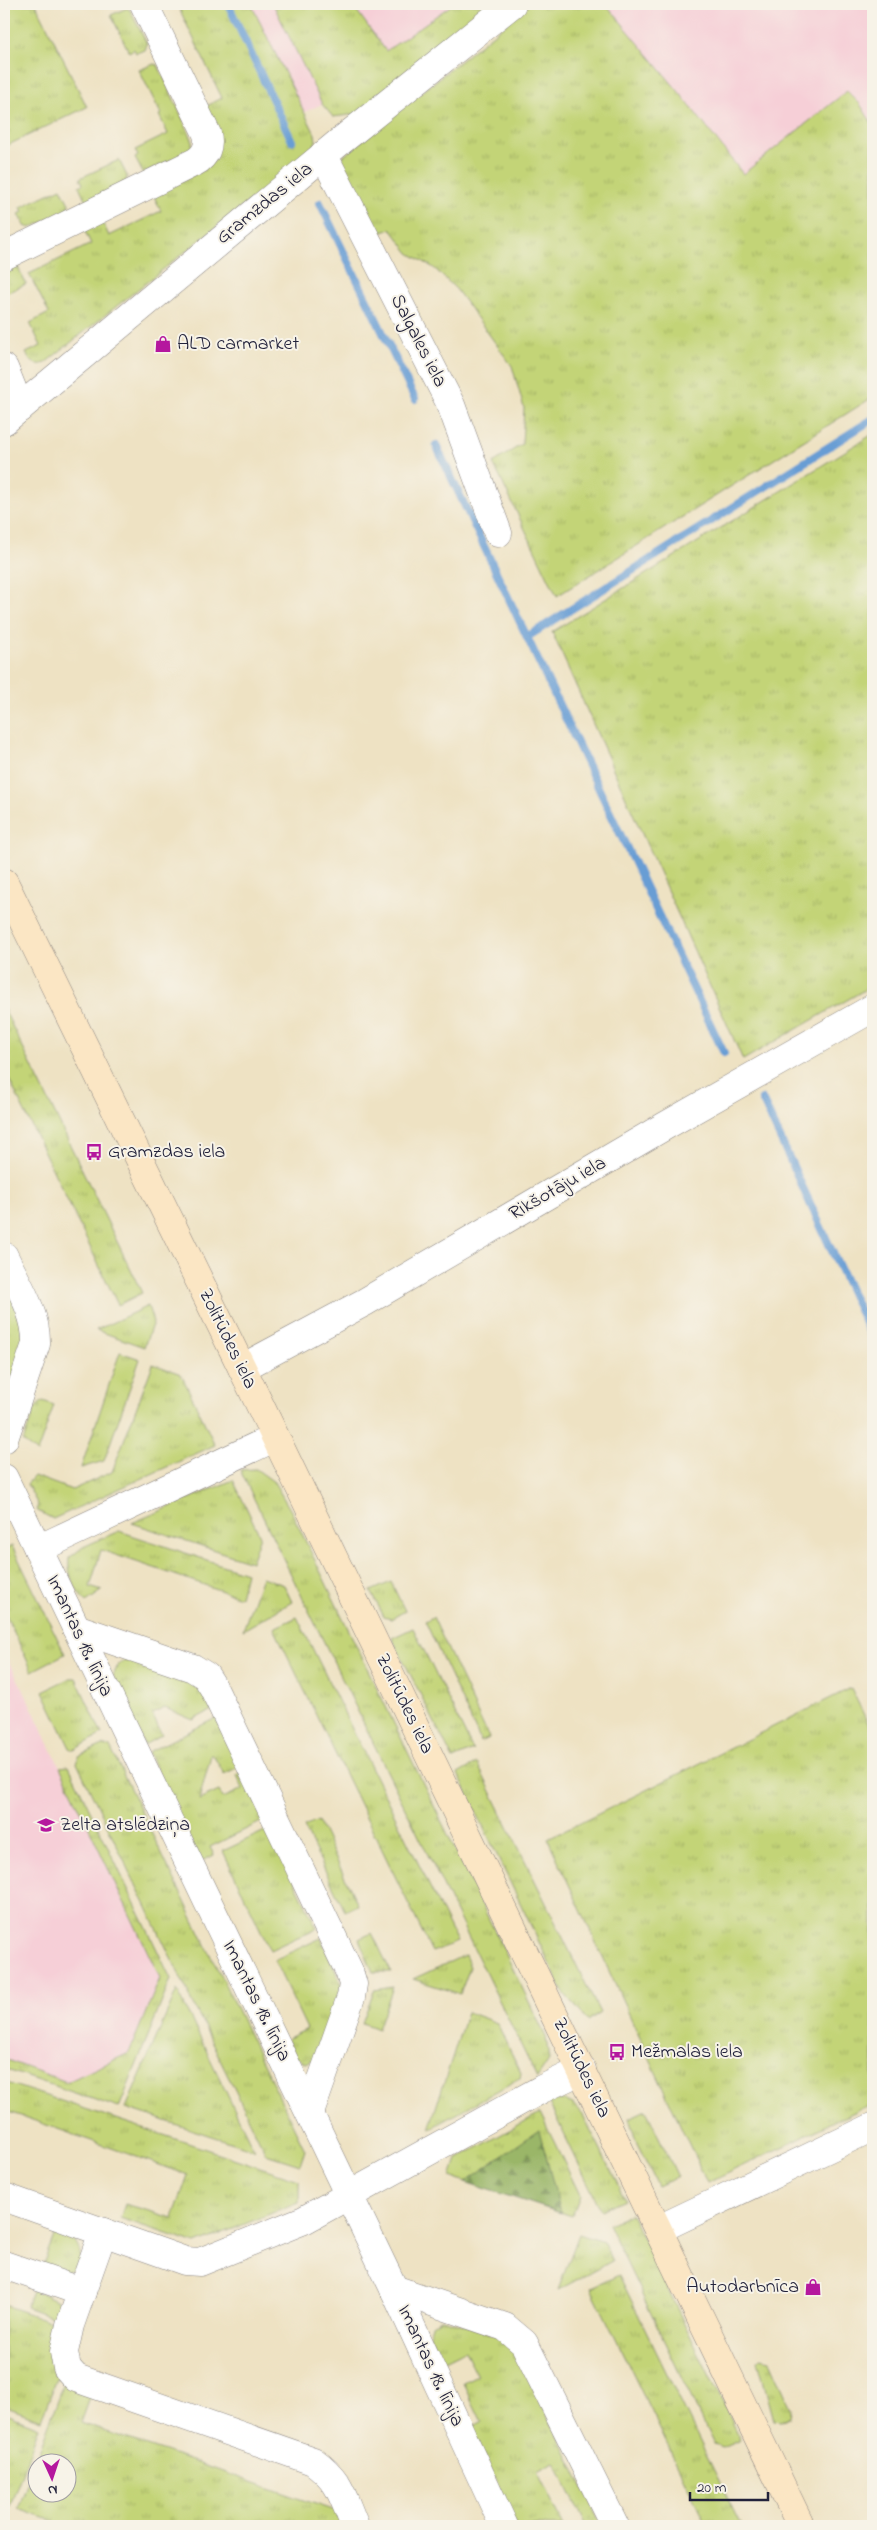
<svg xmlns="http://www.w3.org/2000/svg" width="877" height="2530" font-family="'Indie Flower',sans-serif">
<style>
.built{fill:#f6cfd7}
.grass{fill:url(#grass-tufts);stroke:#727b59;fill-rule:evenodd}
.forest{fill:url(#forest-firs);stroke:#5e6c52}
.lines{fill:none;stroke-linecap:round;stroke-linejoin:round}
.stream{stroke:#689dd4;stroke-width:8}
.street-casing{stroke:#88827f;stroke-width:29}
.secondary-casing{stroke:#88827f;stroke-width:29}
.street{stroke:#fff;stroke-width:28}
.secondary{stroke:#fbe6c4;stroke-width:28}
.labels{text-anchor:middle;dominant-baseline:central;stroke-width:4;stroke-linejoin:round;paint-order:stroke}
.street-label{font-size:20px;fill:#22223b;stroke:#f7f3e8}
.poi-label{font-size:20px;fill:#22223b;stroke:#f7f3e8;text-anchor:start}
</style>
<defs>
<pattern id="grass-tufts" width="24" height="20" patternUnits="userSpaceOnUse" patternTransform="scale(1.25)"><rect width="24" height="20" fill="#c3d477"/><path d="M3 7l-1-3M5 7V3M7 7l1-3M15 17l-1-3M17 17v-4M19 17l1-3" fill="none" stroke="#a7b668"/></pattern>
<pattern id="forest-firs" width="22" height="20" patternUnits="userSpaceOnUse" patternTransform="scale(1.25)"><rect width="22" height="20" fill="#9ab668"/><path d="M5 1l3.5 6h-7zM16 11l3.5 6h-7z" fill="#7d9457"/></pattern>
</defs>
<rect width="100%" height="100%" fill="#f7f3e8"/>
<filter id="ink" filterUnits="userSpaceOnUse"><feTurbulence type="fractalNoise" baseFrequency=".02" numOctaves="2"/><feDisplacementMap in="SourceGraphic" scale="10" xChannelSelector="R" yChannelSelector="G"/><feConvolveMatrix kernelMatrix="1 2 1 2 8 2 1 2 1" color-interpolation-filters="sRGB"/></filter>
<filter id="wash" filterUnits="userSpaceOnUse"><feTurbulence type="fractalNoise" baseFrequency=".0096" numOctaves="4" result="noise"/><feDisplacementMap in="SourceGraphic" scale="20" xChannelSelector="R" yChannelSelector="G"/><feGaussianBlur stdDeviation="1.12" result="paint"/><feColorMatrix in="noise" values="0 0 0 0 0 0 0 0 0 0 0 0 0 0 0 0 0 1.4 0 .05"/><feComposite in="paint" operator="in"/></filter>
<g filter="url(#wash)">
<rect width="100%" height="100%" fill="#eee2c3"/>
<!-- built -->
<g class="built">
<path d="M 241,4 L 469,4 L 329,112 L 322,104 L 296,116 Z"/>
<path d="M 605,4 L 873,4 L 873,125 L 860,104 L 847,91 L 743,175 Z"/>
<path d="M 4,1653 L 23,1689 L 160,1978 L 129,2053 L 67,2082 L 4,2059 Z"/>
</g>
<!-- grass -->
<g class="grass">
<path d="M 4,4 L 36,4 L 87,107 L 4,147 Z"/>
<path d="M 177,4 L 251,4 L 315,134 L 316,141 L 311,152 L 45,363 C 35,367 30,361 26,353 L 41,346 L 30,323 L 49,313 L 29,274 L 91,244 L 83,227 L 101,219 L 109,236 L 161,211 L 153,194 L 204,170 L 203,108 L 222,98 Z"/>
<path d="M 273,4 L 352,4 L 386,51 L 453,4 L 495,4 L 358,114 L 333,117 L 322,104 Z"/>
<path d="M 530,4 L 606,4 L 679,92 L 743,174 L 847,91 L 860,104 L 873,125 L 873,397 L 557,596 L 493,463 L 522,444 L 524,408 L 512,366 L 456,289 L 434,268 L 409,253 L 391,229 L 377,234 L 340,159 Z"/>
<path d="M 127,8 L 130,10 L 147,44 L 145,50 L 136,53 L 134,49 L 129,52 L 111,15 Z"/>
<path d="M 154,64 L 158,65 L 192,139 L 192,146 L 189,152 L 143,173 L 135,158 L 138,156 L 135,150 L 168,134 L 159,115 L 161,114 L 139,70 Z"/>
<path d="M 119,160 L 127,176 L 126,182 L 86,201 L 79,186 L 83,184 L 80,178 Z"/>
<path d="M 61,188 L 69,204 L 67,211 L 30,228 L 25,226 L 19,214 L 23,212 L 21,207 Z"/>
<path d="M 15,261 L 26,284 L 4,294 L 4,267 Z"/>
<path d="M 873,434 L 873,985 L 743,1060 L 552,632 Z"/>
<path d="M 4,1009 L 142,1293 L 118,1305 L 4,1069 Z"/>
<path d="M 10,1295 L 21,1317 L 25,1347 L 4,1397 L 4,1298 Z"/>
<path d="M 148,1306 L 153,1322 L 144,1347 L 96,1330 Z"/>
<path d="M 120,1352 L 140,1359 L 104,1461 L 81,1468 Z"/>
<path d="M 153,1364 L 181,1374 L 215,1445 L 53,1519 L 36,1510 L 38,1505 L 27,1484 L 34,1476 L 72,1490 L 112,1472 Z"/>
<path d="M 43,1401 L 54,1405 L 37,1453 L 23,1442 L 35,1408 Z"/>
<path d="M 256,1469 L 274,1482 L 291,1511 L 546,2037 L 549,2060 L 537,2078 L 240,1470 Z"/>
<path d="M 233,1480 L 260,1536 L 251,1562 L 132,1523 Z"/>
<path d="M 119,1531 L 246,1573 L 240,1597 L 101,1550 L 90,1587 L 102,1591 L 86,1602 C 75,1591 67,1573 69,1558 L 83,1547 Z"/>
<path d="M 12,1546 L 65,1654 L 32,1671 L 4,1611 L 4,1550 Z"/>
<path d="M 262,1577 L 284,1585 L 292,1602 L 243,1630 Z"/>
<path d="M 391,1582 L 405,1611 L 391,1619 L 384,1617 L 371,1591 Z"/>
<path d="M 297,1617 L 457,1942 L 432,1952 L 274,1628 Z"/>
<path d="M 433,1617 L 489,1738 L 481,1742 L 425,1621 Z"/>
<path d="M 413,1628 L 473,1750 L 453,1759 L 392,1638 Z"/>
<path d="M 125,1661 L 132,1661 L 194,1681 L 212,1710 L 193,1720 L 165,1708 L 152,1714 L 162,1735 L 144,1745 L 113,1676 L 118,1665 Z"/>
<path d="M 70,1678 L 76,1678 L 102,1734 L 74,1750 L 70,1748 L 43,1691 Z"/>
<path d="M 851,1688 L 873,1734 L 873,2103 L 707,2183 L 548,1839 Z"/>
<path d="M 216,1718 L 239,1767 L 224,1774 L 213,1755 L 211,1755 L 199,1800 L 219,1791 L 223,1798 L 243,1789 L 237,1775 L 242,1773 L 265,1820 L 210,1847 L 214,1855 L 200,1862 L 148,1752 Z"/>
<path d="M 103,1745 L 110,1747 L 305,2150 L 300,2165 L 266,2154 L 77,1763 L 79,1756 Z"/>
<path d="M 477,1763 L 600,2013 L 588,2021 L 563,1992 L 458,1774 Z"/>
<path d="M 69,1766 L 171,1979 L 119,2108 L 4,2069 L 4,2059 L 67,2082 L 129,2053 L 160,1978 L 60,1767 Z"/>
<path d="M 318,1821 L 358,1905 L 345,1911 L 304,1827 Z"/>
<path d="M 269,1829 L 317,1928 L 270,1950 L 223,1851 Z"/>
<path d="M 372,1933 L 391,1972 L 373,1972 L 359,1939 Z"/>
<path d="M 321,1938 L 342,1986 L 316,2059 L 305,2063 L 295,2056 L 287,2039 L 307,2029 L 274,1960 Z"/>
<path d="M 465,1955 L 470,1967 L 460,1994 L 413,1979 Z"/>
<path d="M 393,1987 L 378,2029 L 362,2023 L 374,1990 Z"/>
<path d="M 177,1990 L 254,2150 L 126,2108 Z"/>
<path d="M 467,2012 L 497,2023 L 521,2073 L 520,2078 L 429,2129 Z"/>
<path d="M 4,2082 L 299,2180 L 299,2202 L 196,2244 L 120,2218 L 125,2204 L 173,2218 L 188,2175 L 4,2110 Z"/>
<path d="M 562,2100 L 573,2104 L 583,2115 L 625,2199 L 601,2210 L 548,2101 Z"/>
<path d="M 646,2110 L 678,2177 L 658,2186 L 637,2144 L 629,2118 Z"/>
<path d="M 540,2113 L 580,2195 L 572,2216 L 451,2177 L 457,2159 Z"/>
<path d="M 631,2214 L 741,2440 L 723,2448 L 714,2445 L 608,2224 Z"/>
<path d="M 57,2228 C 74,2236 81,2245 81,2264 C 70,2276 56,2272 42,2267 Z"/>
<path d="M 579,2234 L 603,2242 L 612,2261 L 558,2290 Z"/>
<path d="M 619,2275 L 741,2526 L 707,2526 L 591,2288 Z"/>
<path d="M 33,2289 L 58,2301 L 63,2309 L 60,2319 L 26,2307 Z"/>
<path d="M 4,2305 L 58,2324 C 54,2343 46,2360 58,2376 L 41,2420 L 4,2406 Z"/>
<path d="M 442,2318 L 499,2336 L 513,2347 L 603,2526 L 586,2526 L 555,2462 L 537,2471 L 564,2526 L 517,2526 L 471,2428 L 482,2422 L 463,2383 L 477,2376 L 465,2350 L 443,2361 L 429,2334 L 432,2325 Z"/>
<path d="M 760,2358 L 769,2360 L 771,2363 L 791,2408 L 790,2416 L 781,2421 L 774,2420 L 758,2361 Z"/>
<path d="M 64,2383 L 91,2395 L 81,2423 L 336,2511 L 342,2526 L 68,2526 L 18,2509 ZM 38,2462 L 68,2462 L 68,2492 L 38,2492 Z"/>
<path d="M 4,2413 L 39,2427 L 10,2506 L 4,2504 Z"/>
</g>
<!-- forest -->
<path class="forest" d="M 539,2130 L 561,2213 L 465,2182 Z"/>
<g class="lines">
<!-- stream -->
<g class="stream">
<path d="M 228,4 L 292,141"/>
<path d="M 320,203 L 415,399"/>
<path d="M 436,445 L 724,1053"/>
<path d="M 527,637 L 873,419"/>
<path d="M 762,1099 L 873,1340"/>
</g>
</g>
</g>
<g filter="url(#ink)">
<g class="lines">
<!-- street casing -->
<g class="street-casing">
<g id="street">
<path d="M 324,156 L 451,405 L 498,533"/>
<path d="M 4,256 L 195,162 C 206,156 210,146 207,134 L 144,4"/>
<path d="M 4,368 L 20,408"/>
<path d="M 4,421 L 337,144 L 512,4"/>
<path d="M 4,1256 C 17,1284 37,1312 36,1344 L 4,1439"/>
<path d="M 242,1368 L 365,1302 L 665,1126 L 873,1008"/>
<path d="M 4,1478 L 394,2289 L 504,2526"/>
<path d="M 38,1549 L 274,1438"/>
<path d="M 76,1628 L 193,1668 L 206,1676 L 213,1687 L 349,1971 L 353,1984 L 351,1997 L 310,2113"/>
<path d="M 4,2197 L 185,2261 L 200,2262 L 304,2220 L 542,2089 L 582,2070"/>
<path d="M 659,2229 L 873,2127"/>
<path d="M 103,2232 L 70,2325 L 64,2352 L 67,2368 L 76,2378 L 313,2461 C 341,2481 342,2496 355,2526"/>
<path d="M 4,2265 L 82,2292"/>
<path d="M 394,2289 L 505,2327 L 524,2343 L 615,2526"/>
</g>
</g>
<!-- secondary casing -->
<g class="secondary-casing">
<path id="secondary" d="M 4,882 L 242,1368 L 801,2526"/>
</g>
<!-- street -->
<use href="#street" class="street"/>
<!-- secondary -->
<use href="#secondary" class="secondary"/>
</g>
</g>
<!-- icons -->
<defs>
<g id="shop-bare" transform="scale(1.35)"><path d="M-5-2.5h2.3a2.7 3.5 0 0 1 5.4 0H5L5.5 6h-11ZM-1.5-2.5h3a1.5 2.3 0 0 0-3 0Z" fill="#b5179e" stroke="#f7f3e8" stroke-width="2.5" paint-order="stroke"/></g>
<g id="bus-bare" transform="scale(1.35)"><path d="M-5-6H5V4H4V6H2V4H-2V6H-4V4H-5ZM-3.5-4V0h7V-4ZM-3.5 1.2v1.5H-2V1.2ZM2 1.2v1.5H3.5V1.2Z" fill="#b5179e" stroke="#f7f3e8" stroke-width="2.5" paint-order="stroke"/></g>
<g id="school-bare" transform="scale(1.35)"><path d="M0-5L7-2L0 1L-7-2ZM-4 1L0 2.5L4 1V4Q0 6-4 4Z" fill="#b5179e" stroke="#f7f3e8" stroke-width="2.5" paint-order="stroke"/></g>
</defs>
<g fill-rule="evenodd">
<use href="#shop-bare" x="163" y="344"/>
<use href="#bus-bare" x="94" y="1152"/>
<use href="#school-bare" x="46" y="1825"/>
<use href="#bus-bare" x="617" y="2052"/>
<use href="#shop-bare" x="813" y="2287"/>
</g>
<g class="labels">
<!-- street labels -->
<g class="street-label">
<text transform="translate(265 204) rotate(-39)">Gramzdas iela</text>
<text transform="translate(418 341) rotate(63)">Salgales iela</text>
<text transform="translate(558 1189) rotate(-30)">Rikšotāju iela</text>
<text transform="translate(227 1339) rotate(64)">Zolitūdes iela</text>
<text transform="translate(79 1636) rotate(65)">Imantas 18. līnija</text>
<text transform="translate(404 1704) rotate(64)">Zolitūdes iela</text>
<text transform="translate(256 2001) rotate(64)">Imantas 18. līnija</text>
<text transform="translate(581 2068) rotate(64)">Zolitūdes iela</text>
<text transform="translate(430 2366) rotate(65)">Imantas 18. līnija</text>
</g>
<!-- poi labels -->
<g class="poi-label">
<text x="177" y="344">ALD carmarket</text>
<text x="108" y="1152">Gramzdas iela</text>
<text x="60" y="1825">Zelta atslēdziņa</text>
<text x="631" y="2052">Mežmalas iela</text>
<text x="799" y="2287" text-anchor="end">Autodarbnīca</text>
</g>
</g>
<!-- margin -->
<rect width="877" height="2530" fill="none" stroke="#f7f3e8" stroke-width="20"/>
<!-- north arrow -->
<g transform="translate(52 2478) rotate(177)"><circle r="24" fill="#f7f3e8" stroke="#a29fa3"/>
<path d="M0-4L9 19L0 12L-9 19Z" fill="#b5179e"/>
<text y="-8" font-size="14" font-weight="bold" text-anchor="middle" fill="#22223b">N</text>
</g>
<!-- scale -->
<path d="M690 2492v8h78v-8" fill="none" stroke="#22223b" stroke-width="2.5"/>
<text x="697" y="2492" font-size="15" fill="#22223b" stroke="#f7f3e8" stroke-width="4" paint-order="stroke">20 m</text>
</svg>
